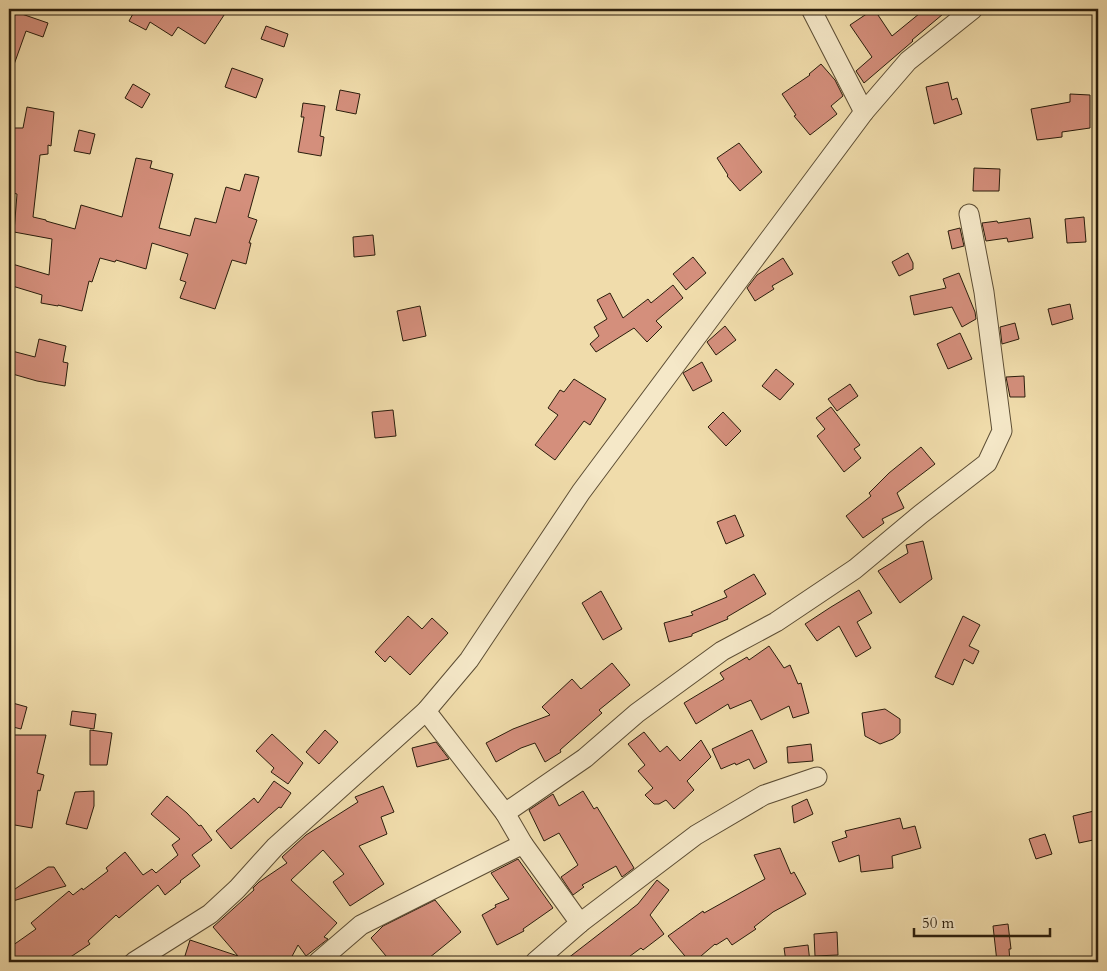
<svg xmlns="http://www.w3.org/2000/svg" width="1107" height="971" font-family="Cardo,serif">
<style>
.building{fill:#d48f7c;stroke:#2a1d0c}
.lines{fill:none;stroke-linecap:round;stroke-linejoin:round}
.minor-casing{stroke:#5c4d34;stroke-width:21}
.minor{stroke:#f5e8c8;stroke-width:19}
</style>
<rect width="100%" height="100%" fill="#f0dcab"/>
<filter id="stains"><feTurbulence type="fractalNoise" baseFrequency=".004" numOctaves="4"/><feColorMatrix values="0 0 0 0 .2 0 0 0 0 .09 0 0 0 0 .02 0 0 0 .5 -.17"/></filter>
<radialGradient id="worn" r=".72"><stop offset=".6" stop-color="#630" stop-opacity="0"/><stop offset="1" stop-color="#630" stop-opacity=".3"/></radialGradient>
<!-- building -->
<g class="building">
<path d="M 128,9 L 228,9 L 205,44 L 178,27 L 172,36 L 150,22 L 146,30 L 129,21 L 134,12 Z"/>
<path d="M 874,9 L 892,36 L 925,9 L 949,9 L 912,40 L 913,41 L 864,83 L 856,71 L 872,57 L 850,25 Z"/>
<path d="M 16,12 L 48,23 L 43,37 L 26,31 L 11,73 L 9,73 L 9,31 Z"/>
<path d="M 266,26 L 288,34 L 284,47 L 261,39 Z"/>
<path d="M 821,64 L 835,80 L 843,96 L 831,106 L 837,114 L 810,135 L 794,116 L 796,115 L 782,94 L 810,75 L 809,74 Z"/>
<path d="M 232,68 L 263,79 L 256,98 L 225,87 Z"/>
<path d="M 948,82 L 952,100 L 957,98 L 962,114 L 934,124 L 926,87 Z"/>
<path d="M 133,84 L 150,94 L 142,108 L 125,98 Z"/>
<path d="M 340,90 L 360,94 L 356,114 L 336,110 Z"/>
<path d="M 1070,94 L 1090,95 L 1090,128 L 1062,132 L 1062,137 L 1037,140 L 1031,109 L 1070,102 Z"/>
<path d="M 303,103 L 325,106 L 320,136 L 324,137 L 321,156 L 298,152 L 304,117 L 301,117 Z"/>
<path d="M 27,107 L 54,112 L 51,146 L 48,145 L 48,154 L 40,155 L 33,217 L 46,220 L 46,221 L 75,229 L 81,205 L 122,217 L 136,158 L 152,161 L 150,168 L 173,174 L 159,228 L 190,236 L 195,218 L 216,223 L 226,187 L 240,191 L 245,174 L 259,177 L 248,217 L 257,220 L 249,243 L 251,243 L 246,264 L 232,260 L 215,309 L 180,298 L 186,282 L 180,280 L 188,254 L 152,243 L 146,269 L 116,260 L 115,262 L 100,258 L 92,282 L 89,281 L 82,311 L 58,305 L 58,306 L 41,303 L 42,295 L 9,285 L 9,263 L 49,275 L 52,239 L 14,232 L 17,194 L 9,192 L 11,128 L 23,128 Z"/>
<path d="M 79,130 L 95,134 L 90,154 L 74,151 Z"/>
<path d="M 739,143 L 762,172 L 740,191 L 727,176 L 728,175 L 717,158 Z"/>
<path d="M 974,168 L 1000,169 L 999,191 L 973,191 Z"/>
<path d="M 1084,217 L 1086,242 L 1067,243 L 1065,219 Z"/>
<path d="M 1030,218 L 1033,238 L 1008,242 L 1007,238 L 986,241 L 982,223 L 997,221 L 998,223 Z"/>
<path d="M 960,228 L 964,246 L 952,249 L 948,231 Z"/>
<path d="M 373,235 L 375,255 L 354,257 L 353,237 Z"/>
<path d="M 908,253 L 913,263 L 913,269 L 899,276 L 892,262 Z"/>
<path d="M 693,257 L 706,273 L 686,290 L 673,274 Z"/>
<path d="M 783,258 L 793,274 L 772,286 L 774,289 L 755,301 L 747,288 L 757,275 Z"/>
<path d="M 959,273 L 975,312 L 976,319 L 962,327 L 952,307 L 914,315 L 910,296 L 946,288 L 943,279 Z"/>
<path d="M 673,285 L 683,298 L 656,321 L 662,327 L 647,342 L 634,328 L 596,352 L 590,344 L 599,336 L 594,327 L 607,319 L 597,300 L 610,293 L 623,318 L 648,299 L 651,303 Z"/>
<path d="M 1070,304 L 1073,319 L 1052,325 L 1048,309 Z"/>
<path d="M 420,306 L 426,336 L 403,341 L 397,311 Z"/>
<path d="M 1015,323 L 1019,339 L 1002,344 L 1000,327 Z"/>
<path d="M 725,326 L 736,340 L 716,355 L 707,342 Z"/>
<path d="M 960,333 L 972,359 L 948,369 L 937,344 Z"/>
<path d="M 39,339 L 66,346 L 63,362 L 68,363 L 65,386 L 37,381 L 9,373 L 9,366 L 12,351 L 35,357 Z"/>
<path d="M 702,362 L 712,381 L 693,391 L 683,373 Z"/>
<path d="M 776,369 L 794,384 L 780,400 L 762,386 Z"/>
<path d="M 1024,376 L 1025,397 L 1010,397 L 1006,377 Z"/>
<path d="M 574,379 L 606,399 L 590,425 L 584,421 L 555,460 L 535,445 L 558,415 L 548,408 L 560,390 L 564,392 Z"/>
<path d="M 850,384 L 858,396 L 837,411 L 828,399 Z"/>
<path d="M 831,407 L 860,445 L 854,449 L 861,458 L 844,472 L 817,436 L 825,429 L 816,418 Z"/>
<path d="M 393,410 L 396,436 L 375,438 L 372,412 Z"/>
<path d="M 723,412 L 741,431 L 726,446 L 708,427 Z"/>
<path d="M 921,447 L 935,464 L 897,493 L 904,508 L 882,519 L 884,523 L 863,538 L 846,516 L 871,496 L 869,493 L 889,473 Z"/>
<path d="M 735,515 L 744,536 L 726,544 L 717,522 Z"/>
<path d="M 923,541 L 932,579 L 900,603 L 878,571 L 908,553 L 906,545 Z"/>
<path d="M 754,574 L 766,594 L 727,617 L 728,619 L 692,634 L 692,636 L 669,642 L 664,623 L 693,615 L 691,612 L 727,597 L 724,591 Z"/>
<path d="M 859,590 L 872,613 L 857,622 L 871,648 L 856,657 L 839,626 L 817,641 L 805,624 L 831,607 Z"/>
<path d="M 601,591 L 622,629 L 603,640 L 582,603 Z"/>
<path d="M 408,616 L 422,629 L 432,618 L 448,633 L 410,675 L 390,656 L 385,662 L 375,652 Z"/>
<path d="M 963,616 L 980,625 L 969,646 L 979,651 L 973,664 L 964,659 L 953,685 L 935,677 Z"/>
<path d="M 769,646 L 784,668 L 790,665 L 798,684 L 801,683 L 809,713 L 793,718 L 789,706 L 761,720 L 751,700 L 730,709 L 728,704 L 696,724 L 684,703 L 724,679 L 720,673 L 747,657 L 749,660 Z"/>
<path d="M 612,663 L 630,685 L 599,710 L 602,713 L 560,750 L 561,752 L 545,762 L 535,743 L 521,748 L 496,762 L 486,743 L 513,729 L 550,715 L 542,707 L 572,679 L 581,689 Z"/>
<path d="M 9,702 L 27,707 L 21,729 L 9,726 Z"/>
<path d="M 885,709 L 900,719 L 900,733 L 893,739 L 880,744 L 865,736 L 862,713 Z"/>
<path d="M 72,711 L 96,714 L 94,729 L 70,725 Z"/>
<path d="M 90,730 L 112,733 L 107,765 L 90,765 Z"/>
<path d="M 325,730 L 338,742 L 319,764 L 306,752 Z"/>
<path d="M 752,730 L 767,762 L 754,769 L 749,759 L 736,765 L 735,763 L 721,769 L 712,749 Z"/>
<path d="M 644,732 L 660,752 L 667,746 L 680,761 L 701,740 L 711,757 L 687,781 L 694,790 L 674,809 L 666,800 L 659,804 L 654,804 L 645,795 L 653,788 L 638,771 L 645,765 L 628,744 Z"/>
<path d="M 272,734 L 303,763 L 288,784 L 271,772 L 274,768 L 256,751 Z"/>
<path d="M 13,735 L 46,735 L 37,773 L 44,775 L 40,791 L 38,790 L 32,828 L 9,824 L 9,785 L 14,761 L 9,760 Z"/>
<path d="M 436,742 L 449,759 L 417,767 L 412,748 Z"/>
<path d="M 811,744 L 813,761 L 788,763 L 787,747 Z"/>
<path d="M 274,781 L 291,793 L 281,808 L 279,807 L 231,849 L 216,831 L 254,798 L 258,803 Z"/>
<path d="M 383,786 L 394,812 L 381,817 L 387,834 L 359,846 L 384,884 L 350,906 L 333,882 L 344,874 L 323,850 L 291,880 L 337,923 L 324,937 L 328,939 L 306,956 L 298,945 L 289,962 L 183,962 L 190,940 L 238,956 L 213,927 L 254,890 L 253,888 L 259,882 L 287,863 L 282,857 L 306,835 L 358,802 L 355,797 Z"/>
<path d="M 94,791 L 94,806 L 87,829 L 66,824 L 75,792 Z"/>
<path d="M 583,791 L 594,809 L 597,807 L 634,868 L 622,877 L 616,866 L 582,885 L 584,887 L 573,895 L 561,877 L 578,865 L 559,833 L 544,841 L 529,810 L 553,794 L 559,806 Z"/>
<path d="M 167,796 L 187,813 L 199,826 L 201,825 L 212,840 L 192,855 L 200,866 L 180,881 L 181,882 L 165,895 L 158,885 L 119,918 L 116,915 L 88,941 L 90,944 L 63,962 L 9,962 L 9,948 L 36,929 L 31,923 L 69,891 L 73,895 L 82,888 L 83,890 L 108,871 L 106,868 L 125,852 L 143,875 L 152,869 L 156,873 L 178,855 L 172,845 L 180,839 L 151,814 Z"/>
<path d="M 807,799 L 813,814 L 794,823 L 792,806 Z"/>
<path d="M 1094,811 L 1098,829 L 1098,839 L 1079,843 L 1073,816 Z"/>
<path d="M 900,818 L 903,829 L 915,826 L 921,848 L 892,856 L 893,868 L 861,872 L 859,855 L 839,862 L 832,842 L 847,837 L 845,831 Z"/>
<path d="M 1045,834 L 1052,854 L 1036,859 L 1029,839 Z"/>
<path d="M 780,848 L 791,874 L 794,872 L 806,894 L 773,912 L 754,927 L 756,929 L 732,945 L 727,938 L 716,945 L 715,944 L 694,962 L 690,962 L 668,936 L 703,911 L 704,913 L 765,879 L 754,855 Z"/>
<path d="M 518,859 L 553,908 L 523,929 L 524,931 L 497,945 L 482,915 L 496,907 L 495,905 L 509,899 L 491,873 Z"/>
<path d="M 48,867 L 54,867 L 66,886 L 9,902 L 9,893 Z"/>
<path d="M 657,880 L 669,890 L 650,915 L 664,934 L 643,950 L 641,948 L 622,962 L 563,962 L 638,904 Z"/>
<path d="M 435,900 L 461,932 L 424,962 L 391,962 L 371,938 L 383,926 Z"/>
<path d="M 1008,924 L 1011,949 L 1009,949 L 1010,962 L 997,962 L 993,926 Z"/>
<path d="M 837,932 L 838,955 L 815,956 L 814,934 Z"/>
<path d="M 808,945 L 810,962 L 786,962 L 784,948 Z"/>
</g>
<g class="lines">
<!-- minor casing -->
<g class="minor-casing">
<g id="minor">
<path d="M 811,9 L 864,112"/>
<path d="M 426,711 L 505,813 L 523,844 L 580,923"/>
<path d="M 505,813 L 585,758 L 637,713 L 722,651 L 776,622 L 855,569 L 921,514 L 987,463 L 1002,431 L 984,292 L 969,214"/>
<path d="M 134,962 L 210,914 L 237,889 L 275,847 L 426,711 L 469,660 L 581,492 L 864,112 L 908,61 L 973,9"/>
<path d="M 318,962 L 361,925 L 523,844"/>
<path d="M 535,962 L 580,923 L 696,835 L 764,795 L 817,777"/>
</g>
</g>
<!-- minor -->
<use href="#minor" class="minor"/>
</g>
<!-- margin -->
<rect width="1107" height="971" fill="none" stroke="#f0dcab" stroke-width="30"/>
<rect x="10" y="10" width="1087" height="951" fill="none" stroke="#2a1d0c" stroke-width="2.5"/>
<rect x="15" y="15" width="1077" height="941" fill="none" stroke="#2a1d0c"/>
<!-- scale -->
<path d="M914 928v8h136v-8" fill="none" stroke="#2a1d0c" stroke-width="2.5"/>
<text x="922" y="928" font-size="15" fill="#2a1d0c" stroke="#f5e8c8" stroke-width="4" paint-order="stroke">50 m</text>
<rect width="100%" height="100%" filter="url(#stains)"/>
<rect width="100%" height="100%" fill="url(#worn)"/>
</svg>
